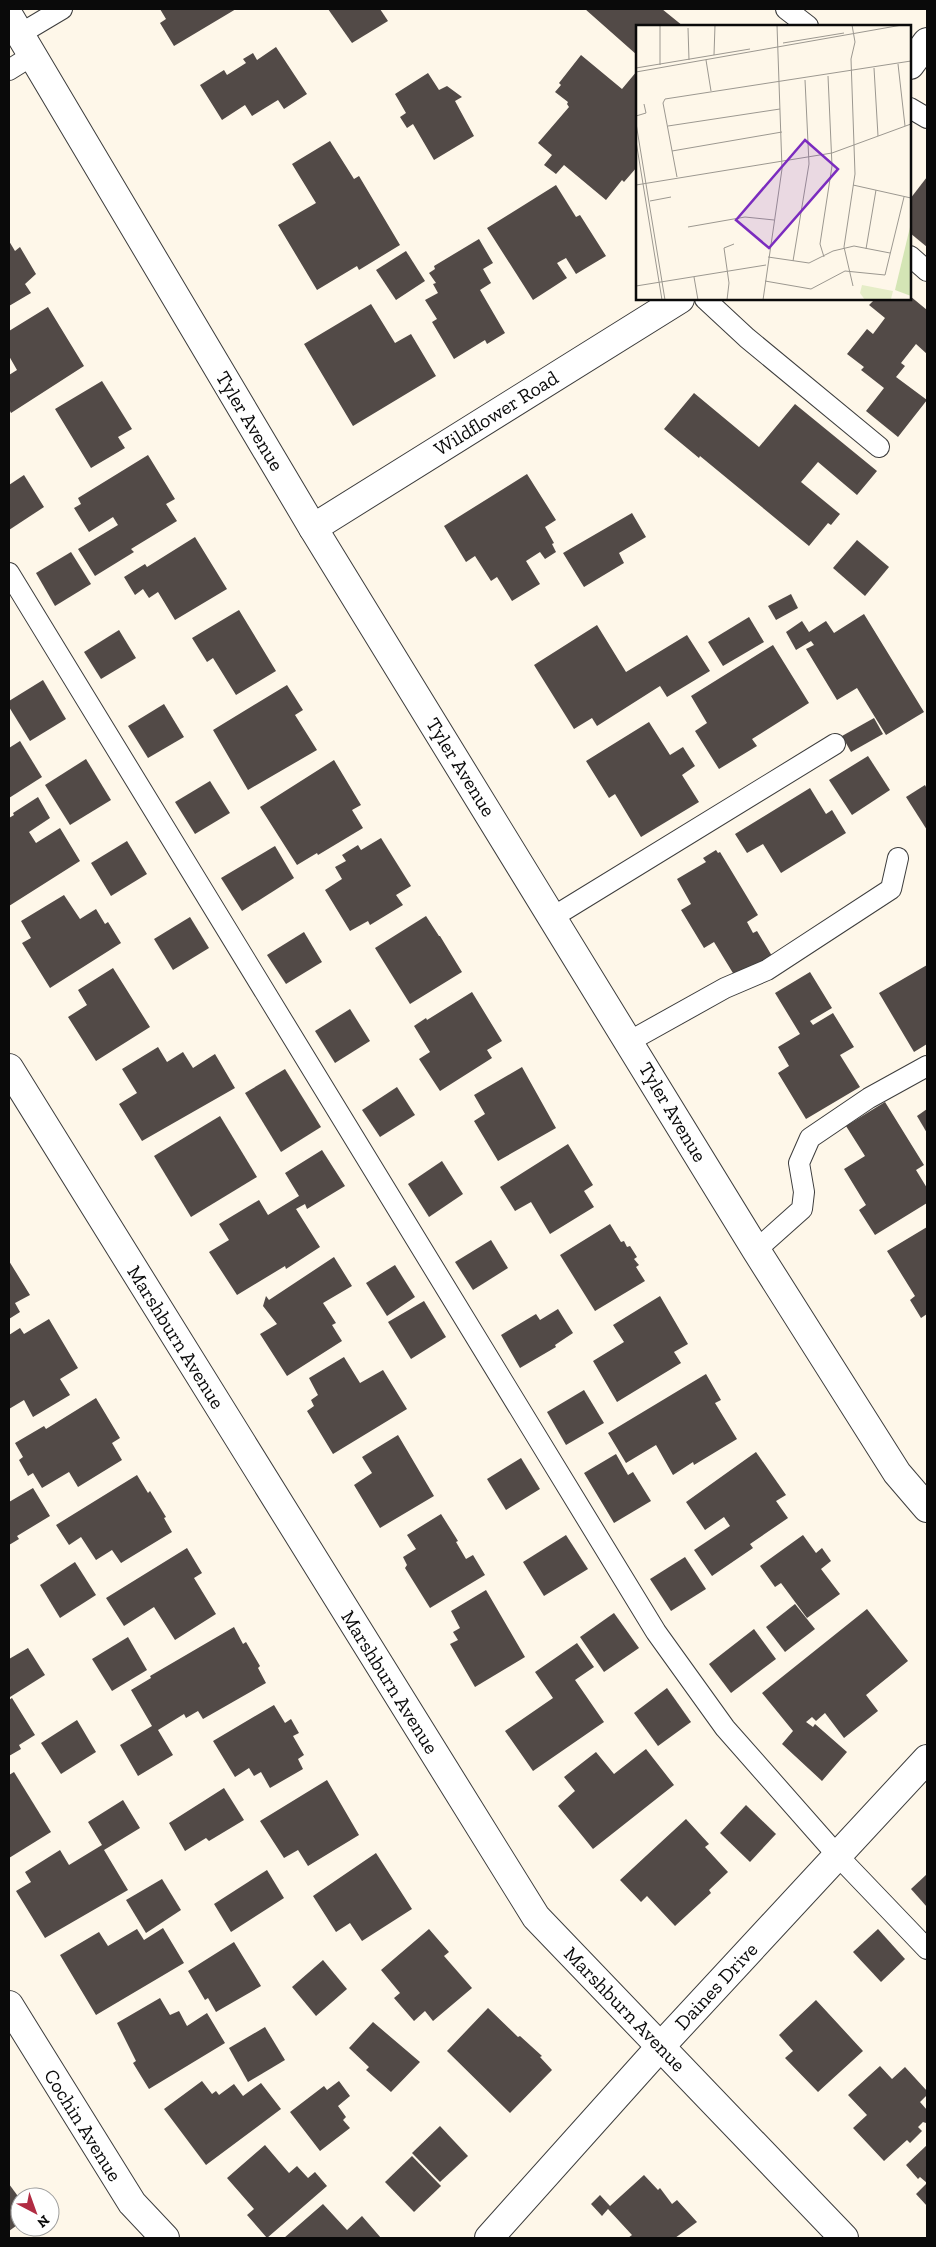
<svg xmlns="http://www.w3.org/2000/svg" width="936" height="2247" font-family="'Zilla Slab',serif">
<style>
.building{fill:#524a47}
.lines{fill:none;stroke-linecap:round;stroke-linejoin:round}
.service-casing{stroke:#3d3d3d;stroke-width:22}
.minor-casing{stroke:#3d3d3d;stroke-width:30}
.tertiary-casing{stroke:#3d3d3d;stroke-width:30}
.service{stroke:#fff;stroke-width:20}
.minor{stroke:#fff;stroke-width:28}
.tertiary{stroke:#fff;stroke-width:28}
.labels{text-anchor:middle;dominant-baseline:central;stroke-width:5;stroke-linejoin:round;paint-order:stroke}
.street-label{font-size:20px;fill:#0a0a0a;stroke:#fff}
.inset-road{fill:none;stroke:#9c9890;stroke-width:1}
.view{fill:#7b2cbf;fill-opacity:0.15;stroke:#7b2cbf;stroke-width:2.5}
.inset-edge{fill:none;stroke:#0a0a0a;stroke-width:2.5}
</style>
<rect width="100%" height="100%" fill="#fef7e9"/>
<!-- building -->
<g class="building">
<path d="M 160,9 L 236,9 L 174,46 L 160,23 L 166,19 Z"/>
<path d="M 328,9 L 380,9 L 388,21 L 352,43 Z"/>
<path d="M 585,9 L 662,9 L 683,26 L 637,26 L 637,55 Z"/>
<path d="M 276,47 L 307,94 L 284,109 L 278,100 L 252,116 L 245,105 L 222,120 L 200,85 L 224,70 L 227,75 L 246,63 L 243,59 L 253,53 L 257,60 Z"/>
<path d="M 581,55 L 622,89 L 637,71 L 637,167 L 624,182 L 622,180 L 606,200 L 564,165 L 556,174 L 544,165 L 552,155 L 538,143 L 569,107 L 567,104 L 568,102 L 555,92 L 561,85 L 559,83 Z"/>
<path d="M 428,73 L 439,90 L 447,86 L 462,97 L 455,101 L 474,136 L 434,160 L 413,124 L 407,128 L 400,117 L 406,113 L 395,94 Z"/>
<path d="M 330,141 L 354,179 L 359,176 L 400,245 L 359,270 L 357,266 L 317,290 L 278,225 L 316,203 L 292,164 Z"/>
<path d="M 927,177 L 927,247 L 910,233 L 910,199 Z"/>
<path d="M 556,185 L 576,217 L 580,215 L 606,256 L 576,274 L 566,258 L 557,263 L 567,278 L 533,300 L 487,228 Z"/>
<path d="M 479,239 L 493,263 L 483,269 L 491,283 L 480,290 L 505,333 L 487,344 L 485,340 L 454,359 L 432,322 L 437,319 L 425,300 L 438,293 L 433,284 L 436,283 L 429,273 L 435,269 L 434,266 Z"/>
<path d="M 9,241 L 15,251 L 20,247 L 36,274 L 25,284 L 31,293 L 9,306 Z"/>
<path d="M 406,251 L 425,281 L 396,300 L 376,270 Z"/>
<path d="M 910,296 L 927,310 L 927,354 L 916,344 L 901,363 L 905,366 L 896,377 L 927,400 L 898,437 L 866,411 L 884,388 L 861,370 L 864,367 L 847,354 L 867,329 L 873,334 L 885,318 L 869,305 L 875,299 L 910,299 Z"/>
<path d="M 371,304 L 395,343 L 411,334 L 436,376 L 353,426 L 304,344 Z"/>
<path d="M 48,307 L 84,366 L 11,413 L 9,409 L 9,375 L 17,370 L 9,356 L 9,331 Z"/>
<path d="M 102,381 L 132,429 L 118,437 L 125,448 L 91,468 L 55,409 Z"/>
<path d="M 694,393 L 759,447 L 795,404 L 877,471 L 857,495 L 818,462 L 801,482 L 840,514 L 831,525 L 828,523 L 809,546 L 700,456 L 699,458 L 664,429 Z"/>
<path d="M 148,455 L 175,499 L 166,504 L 177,521 L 131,549 L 134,552 L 95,576 L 78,549 L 118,525 L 113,517 L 89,532 L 74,508 L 81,504 L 78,498 Z"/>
<path d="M 527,474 L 556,520 L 545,527 L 554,543 L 552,544 L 556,552 L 545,559 L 540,552 L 526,561 L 540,584 L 512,601 L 497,577 L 491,581 L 475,556 L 466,562 L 444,526 Z"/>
<path d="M 24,475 L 44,507 L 9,530 L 9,485 Z"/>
<path d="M 632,513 L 646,537 L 619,553 L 624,563 L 584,587 L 563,553 Z"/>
<path d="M 195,537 L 227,589 L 175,620 L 158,592 L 149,598 L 143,589 L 135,595 L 124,577 L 145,564 L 147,567 Z"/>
<path d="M 857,540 L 889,567 L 865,596 L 833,568 Z"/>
<path d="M 71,552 L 91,584 L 55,606 L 36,573 Z"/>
<path d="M 791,594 L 798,608 L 776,620 L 768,606 Z"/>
<path d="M 239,610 L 276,671 L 236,695 L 213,658 L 207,662 L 192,638 Z"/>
<path d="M 864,614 L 924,712 L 886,735 L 857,688 L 837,700 L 806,649 L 814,645 L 811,641 L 796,650 L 786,632 L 802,621 L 809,632 L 826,621 L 834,633 Z"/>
<path d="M 749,617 L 764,642 L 723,666 L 708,642 Z"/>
<path d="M 597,625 L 626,672 L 687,635 L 710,671 L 667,697 L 660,686 L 597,726 L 592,718 L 574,729 L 534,665 Z"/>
<path d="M 119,630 L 136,658 L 101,679 L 84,652 Z"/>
<path d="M 773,645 L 809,703 L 752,739 L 757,746 L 719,769 L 695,731 L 707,723 L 691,696 Z"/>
<path d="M 43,680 L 66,719 L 30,741 L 9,707 L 9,701 Z"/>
<path d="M 287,685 L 303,710 L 295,715 L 317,750 L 248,790 L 213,730 Z"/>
<path d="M 164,704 L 184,737 L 148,758 L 128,726 Z"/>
<path d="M 874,718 L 883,734 L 851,752 L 842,736 Z"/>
<path d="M 649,722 L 670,755 L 683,747 L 695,766 L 682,775 L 699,802 L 641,837 L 615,794 L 609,798 L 586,761 Z"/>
<path d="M 20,741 L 42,777 L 9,798 L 9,748 Z"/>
<path d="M 868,756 L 890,790 L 852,815 L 829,780 Z"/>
<path d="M 86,759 L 111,800 L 70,825 L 45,785 Z"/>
<path d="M 334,760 L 361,805 L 352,810 L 363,828 L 318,855 L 317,853 L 297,865 L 260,807 Z"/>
<path d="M 210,781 L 230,813 L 195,834 L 175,802 Z"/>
<path d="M 925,785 L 927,789 L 927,830 L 906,797 Z"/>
<path d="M 810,788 L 826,814 L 832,810 L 846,833 L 781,873 L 763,844 L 747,853 L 735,834 Z"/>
<path d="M 38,797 L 50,818 L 29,832 L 36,843 L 60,828 L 80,861 L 9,906 L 9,818 L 14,815 L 13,813 Z"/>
<path d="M 381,838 L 411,886 L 396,895 L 403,905 L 370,925 L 368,921 L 350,931 L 325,890 L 342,879 L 335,867 L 346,861 L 342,855 L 358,845 L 361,850 Z"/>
<path d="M 127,841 L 147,874 L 111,896 L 91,863 Z"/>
<path d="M 275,846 L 294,878 L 242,911 L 221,878 Z"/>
<path d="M 716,850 L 718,853 L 720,852 L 758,915 L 747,922 L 753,933 L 757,931 L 772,956 L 736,978 L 714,942 L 704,948 L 681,910 L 691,904 L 677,879 L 706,862 L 703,858 Z"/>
<path d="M 64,895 L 80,919 L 96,909 L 105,924 L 108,922 L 121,943 L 50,988 L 22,943 L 31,938 L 21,921 Z"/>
<path d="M 426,916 L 439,936 L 440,936 L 462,972 L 410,1004 L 375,948 Z"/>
<path d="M 190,917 L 209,948 L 173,970 L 154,939 Z"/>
<path d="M 304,932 L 322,962 L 286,984 L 267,955 Z"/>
<path d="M 927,965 L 927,1044 L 914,1052 L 879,993 Z"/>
<path d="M 113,968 L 150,1027 L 96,1061 L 68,1017 L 87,1005 L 78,990 Z"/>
<path d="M 810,972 L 832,1008 L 810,1021 L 813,1025 L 833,1013 L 854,1047 L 840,1055 L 860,1087 L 806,1119 L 778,1073 L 789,1066 L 778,1047 L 800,1034 L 775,993 Z"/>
<path d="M 472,992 L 502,1041 L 487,1050 L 492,1058 L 440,1091 L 419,1059 L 430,1052 L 414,1026 L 426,1018 L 427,1020 Z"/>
<path d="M 350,1009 L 370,1041 L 335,1063 L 315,1031 Z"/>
<path d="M 158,1047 L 167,1062 L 183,1052 L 193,1068 L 215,1054 L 235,1088 L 142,1141 L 119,1104 L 137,1093 L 122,1069 Z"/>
<path d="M 522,1067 L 556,1128 L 498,1161 L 474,1121 L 485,1114 L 474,1095 Z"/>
<path d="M 285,1069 L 321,1127 L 281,1152 L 245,1093 Z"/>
<path d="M 397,1087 L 415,1115 L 380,1137 L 362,1110 Z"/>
<path d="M 885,1102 L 924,1165 L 916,1170 L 927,1188 L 927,1203 L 875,1235 L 859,1210 L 866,1205 L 844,1169 L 865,1156 L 846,1126 Z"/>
<path d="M 927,1109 L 927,1133 L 917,1116 Z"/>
<path d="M 220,1116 L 257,1177 L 191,1217 L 154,1156 Z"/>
<path d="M 568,1144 L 593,1185 L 584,1191 L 594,1207 L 550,1234 L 531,1202 L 515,1211 L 500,1187 Z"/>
<path d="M 322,1150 L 345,1186 L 307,1209 L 305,1204 L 296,1209 L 320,1247 L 286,1269 L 285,1266 L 237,1295 L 209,1252 L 229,1240 L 219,1224 L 259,1200 L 268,1215 L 299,1196 L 285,1173 Z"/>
<path d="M 442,1161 L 463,1194 L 429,1217 L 408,1184 Z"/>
<path d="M 610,1224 L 621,1242 L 624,1241 L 627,1247 L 630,1246 L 637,1257 L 634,1259 L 639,1265 L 636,1267 L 645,1281 L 595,1311 L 560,1255 Z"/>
<path d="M 927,1227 L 927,1314 L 921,1318 L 910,1300 L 915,1296 L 887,1251 Z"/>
<path d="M 491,1240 L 508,1268 L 473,1290 L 455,1262 Z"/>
<path d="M 334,1257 L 352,1286 L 323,1303 L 336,1323 L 332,1325 L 342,1341 L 287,1376 L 260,1334 L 277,1324 L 263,1306 L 266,1296 L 269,1300 Z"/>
<path d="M 9,1261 L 30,1295 L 15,1303 L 20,1312 L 9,1319 Z"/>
<path d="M 395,1265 L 415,1297 L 387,1316 L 366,1283 Z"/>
<path d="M 660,1296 L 688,1344 L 674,1352 L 681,1363 L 617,1402 L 593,1361 L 624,1342 L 613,1325 Z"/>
<path d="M 424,1301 L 446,1337 L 411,1359 L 388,1322 Z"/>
<path d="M 558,1309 L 573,1333 L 555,1345 L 556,1347 L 520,1368 L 501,1335 L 536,1314 L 540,1320 Z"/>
<path d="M 49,1319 L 78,1368 L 60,1379 L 70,1395 L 33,1417 L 24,1400 L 9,1409 L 9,1335 L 20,1328 L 24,1334 Z"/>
<path d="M 344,1357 L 360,1383 L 383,1370 L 407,1409 L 333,1454 L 307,1411 L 314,1406 L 311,1400 L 318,1395 L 309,1378 Z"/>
<path d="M 706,1374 L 721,1400 L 715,1403 L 737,1439 L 694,1465 L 693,1462 L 673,1475 L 656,1445 L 626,1463 L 608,1433 Z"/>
<path d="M 584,1390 L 604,1423 L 566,1445 L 547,1412 Z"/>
<path d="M 96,1398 L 120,1438 L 112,1443 L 122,1460 L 78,1487 L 69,1472 L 42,1488 L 33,1473 L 28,1476 L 19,1460 L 23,1457 L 15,1443 L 44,1426 L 46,1429 Z"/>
<path d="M 398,1435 L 434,1496 L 380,1528 L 354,1485 L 372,1473 L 362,1457 Z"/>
<path d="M 756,1452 L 786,1495 L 776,1501 L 788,1518 L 750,1544 L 753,1548 L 712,1576 L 694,1550 L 730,1526 L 724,1517 L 705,1530 L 686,1502 Z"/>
<path d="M 616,1454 L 628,1475 L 633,1472 L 651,1501 L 614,1523 L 584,1473 Z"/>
<path d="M 521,1458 L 540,1489 L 506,1510 L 487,1479 Z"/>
<path d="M 137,1475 L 148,1493 L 150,1491 L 166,1517 L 164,1518 L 172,1532 L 121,1563 L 112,1550 L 96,1560 L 81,1537 L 69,1545 L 56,1525 Z"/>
<path d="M 33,1488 L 50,1516 L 17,1536 L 19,1539 L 9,1545 L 9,1502 Z"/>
<path d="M 441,1514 L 458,1541 L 456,1542 L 466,1559 L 473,1555 L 485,1575 L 430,1608 L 405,1568 L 407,1565 L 403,1557 L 416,1549 L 407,1535 Z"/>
<path d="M 566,1535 L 588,1569 L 544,1596 L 523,1562 Z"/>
<path d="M 803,1535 L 816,1553 L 822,1548 L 831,1561 L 821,1569 L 840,1594 L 807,1618 L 781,1583 L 775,1587 L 760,1566 Z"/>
<path d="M 187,1548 L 202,1573 L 194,1578 L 216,1614 L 175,1640 L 154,1607 L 124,1626 L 106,1598 Z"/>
<path d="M 685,1557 L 706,1589 L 671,1611 L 650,1579 Z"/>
<path d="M 75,1562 L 96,1595 L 60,1618 L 40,1585 Z"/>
<path d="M 486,1590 L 525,1657 L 475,1687 L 450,1644 L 458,1640 L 453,1632 L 460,1628 L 451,1611 Z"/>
<path d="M 795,1604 L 815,1629 L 785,1652 L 766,1627 Z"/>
<path d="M 867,1609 L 908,1661 L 866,1695 L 878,1711 L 844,1738 L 825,1713 L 816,1721 L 812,1717 L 806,1722 L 813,1727 L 815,1724 L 847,1752 L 822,1781 L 782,1744 L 793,1731 L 762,1693 Z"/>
<path d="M 614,1613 L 639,1648 L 604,1672 L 580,1637 Z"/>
<path d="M 234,1627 L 243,1644 L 246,1642 L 260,1666 L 258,1668 L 266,1683 L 203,1719 L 198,1711 L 186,1718 L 184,1714 L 158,1730 L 173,1755 L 138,1776 L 120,1745 L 152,1726 L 131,1690 L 151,1678 L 150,1676 Z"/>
<path d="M 754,1629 L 776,1659 L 731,1693 L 709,1664 Z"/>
<path d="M 128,1637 L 147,1670 L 112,1691 L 92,1659 Z"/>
<path d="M 577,1643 L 594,1667 L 575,1680 L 604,1722 L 533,1771 L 505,1731 L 553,1698 L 535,1672 Z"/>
<path d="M 28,1648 L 45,1675 L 10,1697 L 9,1659 Z"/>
<path d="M 667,1688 L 691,1722 L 658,1746 L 634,1713 Z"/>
<path d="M 12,1698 L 35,1735 L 19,1745 L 21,1749 L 9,1756 L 9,1700 Z"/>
<path d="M 274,1705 L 285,1723 L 291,1719 L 299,1733 L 293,1736 L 304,1755 L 298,1759 L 303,1769 L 270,1788 L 261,1772 L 254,1776 L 249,1768 L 235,1777 L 213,1741 Z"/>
<path d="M 77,1720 L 96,1752 L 61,1774 L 41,1743 Z"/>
<path d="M 646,1749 L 674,1785 L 593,1849 L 558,1806 L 575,1791 L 564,1777 L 596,1752 L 614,1774 Z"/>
<path d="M 14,1772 L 51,1832 L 9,1858 L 9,1775 Z"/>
<path d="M 327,1780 L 359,1835 L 308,1866 L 298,1850 L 284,1858 L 260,1821 Z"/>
<path d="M 224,1788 L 244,1820 L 209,1841 L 206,1838 L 185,1851 L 169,1823 Z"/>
<path d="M 123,1800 L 140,1828 L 104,1850 L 128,1890 L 45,1938 L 16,1891 L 31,1882 L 25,1872 L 60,1850 L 69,1865 L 102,1845 L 88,1822 Z"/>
<path d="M 746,1805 L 776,1834 L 750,1862 L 720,1833 Z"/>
<path d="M 686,1819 L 709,1844 L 705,1847 L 728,1872 L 709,1890 L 711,1893 L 675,1926 L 647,1896 L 641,1902 L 620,1880 Z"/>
<path d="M 376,1853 L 412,1909 L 362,1941 L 350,1923 L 336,1932 L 313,1896 Z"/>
<path d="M 267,1870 L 284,1898 L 231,1932 L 214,1904 Z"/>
<path d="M 927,1874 L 927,1907 L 911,1889 Z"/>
<path d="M 162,1879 L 181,1910 L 146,1933 L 126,1900 Z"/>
<path d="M 163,1928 L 184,1963 L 96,2015 L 60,1955 L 99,1932 L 108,1946 L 137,1929 L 144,1940 Z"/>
<path d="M 429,1929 L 449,1952 L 444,1956 L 472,1988 L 433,2021 L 425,2011 L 414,2021 L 394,1998 L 400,1993 L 381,1970 Z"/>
<path d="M 878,1929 L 905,1959 L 881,1982 L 853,1952 Z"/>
<path d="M 234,1942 L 261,1986 L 216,2012 L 208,1998 L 205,2000 L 188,1971 Z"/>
<path d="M 323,1960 L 347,1989 L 316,2016 L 292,1987 Z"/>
<path d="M 160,1998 L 170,2015 L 179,2011 L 187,2026 L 207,2013 L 225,2043 L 149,2089 L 133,2063 L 136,2061 L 117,2023 Z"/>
<path d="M 816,2000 L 863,2051 L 818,2092 L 785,2058 L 793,2051 L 779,2035 Z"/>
<path d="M 488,2008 L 518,2037 L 520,2036 L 542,2056 L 540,2057 L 552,2070 L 510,2113 L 447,2051 Z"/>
<path d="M 373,2022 L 420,2062 L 391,2092 L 366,2070 L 369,2067 L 349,2048 Z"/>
<path d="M 265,2027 L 285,2060 L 248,2082 L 229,2048 Z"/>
<path d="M 880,2066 L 892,2079 L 905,2067 L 927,2091 L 927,2095 L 920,2102 L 927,2110 L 927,2122 L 926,2123 L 923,2122 L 918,2127 L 922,2131 L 910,2143 L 907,2140 L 884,2161 L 853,2128 L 867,2115 L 848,2095 Z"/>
<path d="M 202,2081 L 212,2094 L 216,2091 L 219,2095 L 234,2084 L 243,2096 L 261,2083 L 281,2109 L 206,2165 L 164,2109 Z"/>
<path d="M 339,2081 L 350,2096 L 338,2106 L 346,2117 L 343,2120 L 350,2128 L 320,2151 L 290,2112 L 324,2086 L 327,2090 Z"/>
<path d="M 440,2126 L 468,2156 L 440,2182 L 412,2153 Z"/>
<path d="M 265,2145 L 289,2173 L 297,2166 L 308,2178 L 315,2172 L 327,2186 L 267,2238 L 247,2215 L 254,2209 L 227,2178 Z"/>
<path d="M 927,2145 L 927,2206 L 916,2194 L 927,2183 L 920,2177 L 918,2179 L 906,2165 Z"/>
<path d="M 412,2156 L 441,2186 L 414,2212 L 385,2182 Z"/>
<path d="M 644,2175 L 658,2190 L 660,2188 L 672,2204 L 677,2200 L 697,2222 L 675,2238 L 628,2238 L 632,2235 L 608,2209 L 602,2216 L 591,2204 L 600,2195 L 610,2206 Z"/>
<path d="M 9,2184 L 20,2199 L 20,2223 L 9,2231 Z"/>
<path d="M 323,2204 L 347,2230 L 362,2216 L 381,2238 L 284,2238 Z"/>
</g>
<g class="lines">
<!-- service casing -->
<g class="service-casing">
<g id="service">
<path d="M 786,9 L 808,26"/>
<path d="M 20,34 L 62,9"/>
<path d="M 9,70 L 33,55"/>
<path d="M 910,108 L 927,118"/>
<path d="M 910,256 L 927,271"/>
<path d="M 705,299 L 747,338 L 879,447"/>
<path d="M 9,573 L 656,1632 L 725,1728 L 837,1855 L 927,1949"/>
<path d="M 553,917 L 835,744"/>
<path d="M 630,1041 L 725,988 L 767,970 L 891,889 L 898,858"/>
<path d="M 756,1250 L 802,1209 L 804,1192 L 799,1163 L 810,1138 L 869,1098 L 927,1066"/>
</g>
</g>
<!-- minor casing -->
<g class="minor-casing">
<g id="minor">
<path d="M 910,65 L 927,42"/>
<path d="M 313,528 L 680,299"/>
<path d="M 9,1068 L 536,1917 L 844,2238"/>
<path d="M 9,2005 L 132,2203 L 165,2238"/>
<path d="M 489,2238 L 661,2046 L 927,1759"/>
</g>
</g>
<!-- tertiary casing -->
<g class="tertiary-casing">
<path id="tertiary" d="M 9,16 L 313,528 L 756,1250 L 897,1473 L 927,1508"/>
</g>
<!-- service -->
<use href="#service" class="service"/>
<!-- minor -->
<use href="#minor" class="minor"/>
<!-- tertiary -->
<use href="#tertiary" class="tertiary"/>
</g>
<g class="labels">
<!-- street labels -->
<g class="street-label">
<text transform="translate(496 413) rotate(-32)">Wildflower Road</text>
<text transform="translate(250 421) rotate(59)">Tyler Avenue</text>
<text transform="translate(461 767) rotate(58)">Tyler Avenue</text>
<text transform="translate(673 1112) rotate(59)">Tyler Avenue</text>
<text transform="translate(176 1337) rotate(58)">Marshburn Avenue</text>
<text transform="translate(390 1682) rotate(58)">Marshburn Avenue</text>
<text transform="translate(716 1986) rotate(-47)">Daines Drive</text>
<text transform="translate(625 2009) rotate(46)">Marshburn Avenue</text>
<text transform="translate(83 2125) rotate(58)">Cochin Avenue</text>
</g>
</g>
<!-- overview -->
<g transform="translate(636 25)">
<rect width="275" height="275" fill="#fef7e9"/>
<path d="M 275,198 L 275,271 L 259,265 Z" fill="#d4e5b5"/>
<path d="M 226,260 L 257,266 L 255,274 L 229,275 L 224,268 Z" fill="#e5edc7"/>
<path class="inset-road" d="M 24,0 L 24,40M 216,0 L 219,17 L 215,34 L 219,149 L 208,222 L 217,261M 52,3 L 53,35M 147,18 L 208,8M 78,30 L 79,0M 70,35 L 75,66M 262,39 L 269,101M 0,43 L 114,24M 238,43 L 242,111M 0,47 L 266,0M 0,91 L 10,88 L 8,79M 0,98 L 29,275M 32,101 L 144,84M 0,116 L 26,275M 36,126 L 146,107M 41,152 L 27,78 L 29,74 L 275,36M 0,160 L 196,128 L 275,99M 217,160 L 275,173M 14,176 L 35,172M 52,202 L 109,192 L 138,195M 230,224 L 240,165M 132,232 L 173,238 L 197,226 L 218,221 L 254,228M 188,232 L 184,219 L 196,141 L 192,51M 157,236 L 173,139 L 169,55M 58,252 L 62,275M 129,256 L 175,264 L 209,246 L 249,250 L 268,172M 0,261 L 130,240M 91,275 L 93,258 L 88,223 L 98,219M 127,275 L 146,144 L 141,0"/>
<path class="view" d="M 169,115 L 202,144 L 133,223 L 100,195 Z"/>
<rect width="275" height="275" class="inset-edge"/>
</g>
<!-- border -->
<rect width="936" height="2247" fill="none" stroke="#0a0a0a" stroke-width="20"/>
<!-- north arrow -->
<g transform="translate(35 2212) rotate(139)"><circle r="24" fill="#ffffff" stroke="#9d9d9d"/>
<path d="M0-4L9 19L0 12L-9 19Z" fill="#b12c43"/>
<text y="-8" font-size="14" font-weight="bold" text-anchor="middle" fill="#0a0a0a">N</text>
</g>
</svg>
